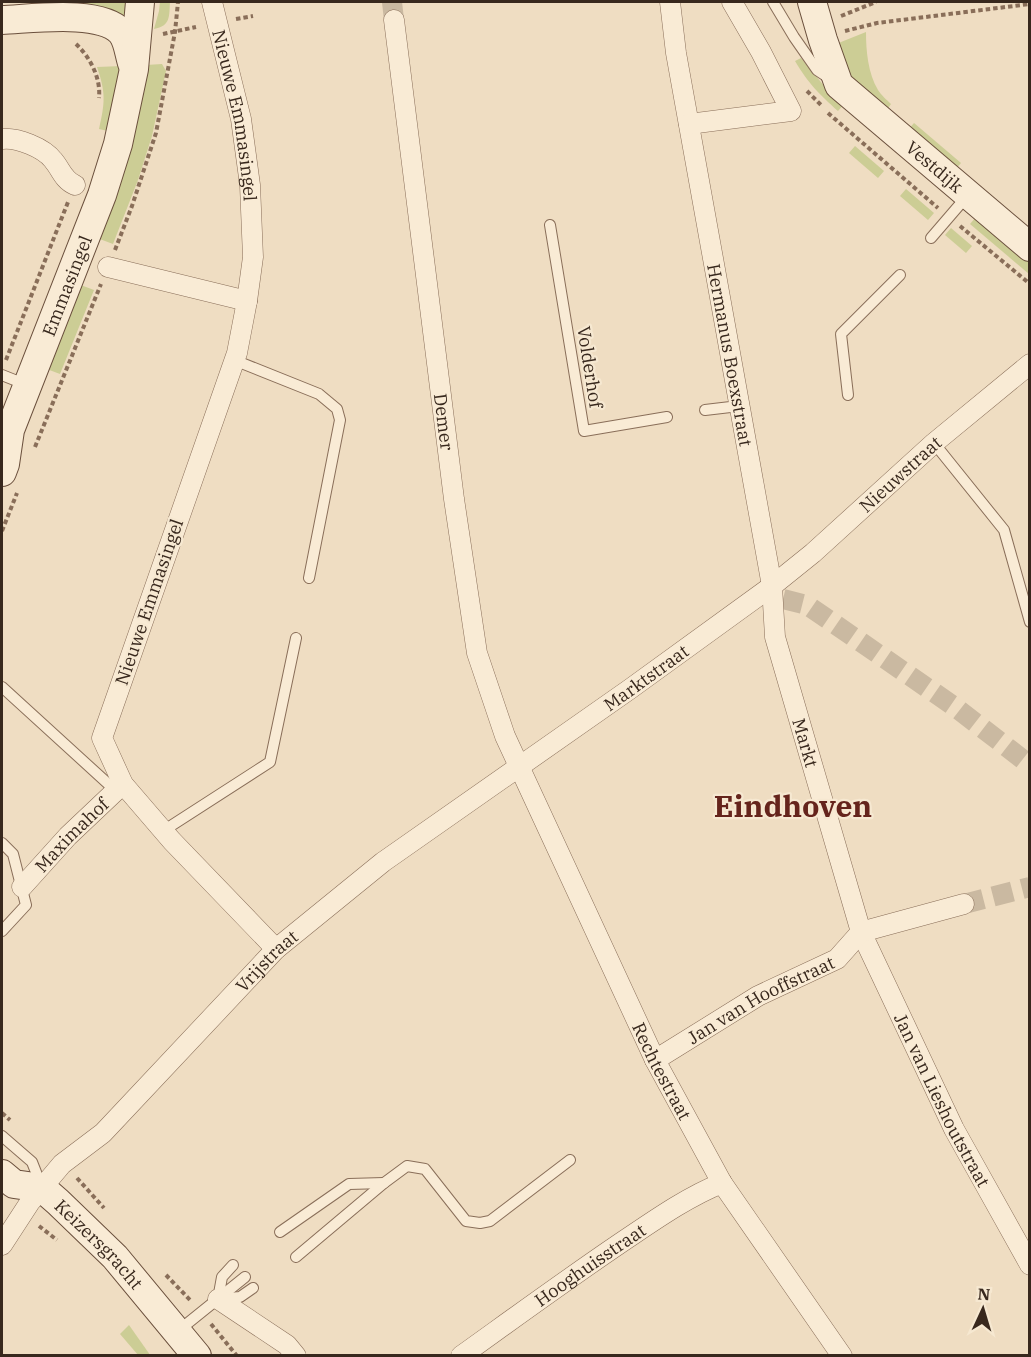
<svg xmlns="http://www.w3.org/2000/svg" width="1031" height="1357" font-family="'IBM Plex Serif',serif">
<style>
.green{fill:#cccd95}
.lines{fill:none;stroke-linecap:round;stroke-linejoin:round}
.street-tunnel{stroke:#cab9a1;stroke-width:20;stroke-dasharray:20 10;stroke-linecap:butt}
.lane-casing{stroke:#896e59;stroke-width:12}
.street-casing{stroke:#896e59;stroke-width:21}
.secondary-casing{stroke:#6a4f3c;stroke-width:30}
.path{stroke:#896e59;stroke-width:4;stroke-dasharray:4.5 3;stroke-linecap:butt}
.lane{stroke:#f9ebd5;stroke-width:10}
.street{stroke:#f9ebd5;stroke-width:20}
.secondary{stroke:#f9ebd5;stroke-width:28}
.labels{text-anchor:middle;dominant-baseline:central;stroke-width:4.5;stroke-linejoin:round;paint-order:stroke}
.street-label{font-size:18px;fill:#38281d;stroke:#f6e8d1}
.town-label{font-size:30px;font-weight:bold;fill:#65241c;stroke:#f6e8d1}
</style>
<rect width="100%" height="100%" fill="#efddc2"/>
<!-- green -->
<g class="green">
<path d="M 85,2 L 133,2 L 132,27 L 85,12 Z"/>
<path d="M 160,2 L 170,2 C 169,16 171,26 154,29 L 159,11 Z"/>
<path d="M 866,32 C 866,51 868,73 878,90 C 881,95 887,100 891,104 L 886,111 L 849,75 L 831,46 Z"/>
<path d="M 801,58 L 825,87 L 844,104 L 838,111 C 819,94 808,83 795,61 Z"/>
<path d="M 162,64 L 166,71 L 152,136 L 138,180 L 113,244 L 97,238 L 146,65 Z"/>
<path d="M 122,66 L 108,131 L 99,129 C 105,103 106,93 97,67 Z"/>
<path d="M 914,123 L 961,163 L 955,170 L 908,130 Z"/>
<path d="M 855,146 L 884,171 L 878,178 L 849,153 Z"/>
<path d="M 906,189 L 934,213 L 928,220 L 900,196 Z"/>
<path d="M 976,217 L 1029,262 L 1029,274 L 970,224 Z"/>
<path d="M 951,228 L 972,246 L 966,253 L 945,235 Z"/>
<path d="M 78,284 L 94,290 L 60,374 L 44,368 Z"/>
<path d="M 129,1325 L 148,1352 L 150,1355 L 138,1355 L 120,1334 Z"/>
</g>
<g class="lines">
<!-- street-tunnel -->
<g class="street-tunnel">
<path d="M 392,2 L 394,20"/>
<path d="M 783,599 L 807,605 L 955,707 L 1030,765"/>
<path d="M 964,904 L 1030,887"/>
</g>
<!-- lane casing -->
<g class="lane-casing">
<g id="lane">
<path d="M 773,2 L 794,37 L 817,70 L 829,78"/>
<path d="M 550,225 L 584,431 L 667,417"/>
<path d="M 931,238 L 968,195"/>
<path d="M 234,360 L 319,394 L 337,409 L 340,420 L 309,578"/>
<path d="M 2,375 L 27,385"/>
<path d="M 848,395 L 841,334 L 900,275"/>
<path d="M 705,410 L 739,406"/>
<path d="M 934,443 L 1004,530 L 1030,622"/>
<path d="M 2,687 L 116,791"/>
<path d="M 163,831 L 270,762 L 296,638"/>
<path d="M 2,843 L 13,854 L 26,905 L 2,931"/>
<path d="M 2,1136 L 32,1162 L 41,1185"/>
<path d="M 280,1232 L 349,1184 L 384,1183"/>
<path d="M 296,1257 L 384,1183 L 407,1166 L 425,1169 L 466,1221 L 480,1223 L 490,1221 L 570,1160"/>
<path d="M 233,1265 L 222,1277 L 218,1299 L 240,1297 L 253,1288"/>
<path d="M 178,1331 L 245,1277"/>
</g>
</g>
<!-- street casing -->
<g class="street-casing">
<g id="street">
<path id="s1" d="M 212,2 L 241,119 L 250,185 L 253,257 L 247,301 L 237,353 L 102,738 L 123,784 L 172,841 L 276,949"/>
<path id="s2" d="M 670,2 L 676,53 L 772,586 L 775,637 L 861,932 L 954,1129 L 1030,1265"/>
<path id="s3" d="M 394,20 L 454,499 L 477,653 L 505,736 L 655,1060 L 722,1183 L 842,1356"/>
<path d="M 689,124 L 791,111 L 761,52 L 732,2"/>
<path d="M 2,139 C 17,137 44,148 53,160 C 61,169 63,180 75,185"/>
<path d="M 108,267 L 247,301"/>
<path id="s4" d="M 22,887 L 68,836 L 123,784"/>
<path d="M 861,932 L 964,904"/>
<path id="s5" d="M 655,1060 L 758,996 L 837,959 L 861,932"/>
<path id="s6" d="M 2,1245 L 30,1202 L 62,1164 L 103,1133 L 276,949 L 383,862 L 630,689 L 772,586 L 813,553 L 934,443 L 1030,364"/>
<path d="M 218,1299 L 287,1345 L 296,1356"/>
<path id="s7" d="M 461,1356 C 514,1318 566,1280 619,1244 C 652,1222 685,1198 722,1183"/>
</g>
</g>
<!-- secondary casing -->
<g class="secondary-casing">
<g id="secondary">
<path id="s8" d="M 812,2 L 823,40 L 839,85 L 1030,247"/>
<path d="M 2,20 C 31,19 100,9 121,32 C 128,40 129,54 132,63"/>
<path id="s9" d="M 2,472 L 5,464 L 10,430 L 102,195 L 118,144 L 134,69 L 140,2"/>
<path id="s10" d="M 2,1174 L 14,1184 L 42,1188 L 58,1202 L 115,1257 L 197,1356"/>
</g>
</g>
<!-- path -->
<g class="path">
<path d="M 841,16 L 876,2"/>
<path d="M 236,19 L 253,16"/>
<path d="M 845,31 L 877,23 L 1030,4"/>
<path d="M 163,34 L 196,27"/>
<path d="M 76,44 C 90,57 101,78 99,98"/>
<path d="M 807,91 L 821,105"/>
<path d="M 828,113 L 938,208"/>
<path d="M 960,226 L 1030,284"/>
<path d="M 115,250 L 132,206 L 156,133 L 175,32 L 178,2"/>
<path d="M 6,360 L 68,202"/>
<path d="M 35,447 L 101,284"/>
<path d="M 2,531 L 17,493"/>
<path d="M 2,1113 L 10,1120"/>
<path d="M 77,1178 L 104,1208"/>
<path d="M 39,1226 L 57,1240"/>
<path d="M 166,1275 L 190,1300"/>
<path d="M 211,1324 L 237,1356"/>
</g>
<!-- lane -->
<use href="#lane" class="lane"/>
<!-- street -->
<use href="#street" class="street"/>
<!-- secondary -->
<use href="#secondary" class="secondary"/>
</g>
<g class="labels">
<!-- street labels -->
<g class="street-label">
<text stroke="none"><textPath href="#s1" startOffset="116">Nieuwe Emmasingel</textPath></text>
<text stroke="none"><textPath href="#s8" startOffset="213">Vestdijk</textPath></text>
<text stroke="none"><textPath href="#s9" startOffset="198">Emmasingel</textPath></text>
<text stroke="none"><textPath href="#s2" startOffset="358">Hermanus Boexstraat</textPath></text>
<text transform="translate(590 367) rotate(81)">Volderhof</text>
<text stroke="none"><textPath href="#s3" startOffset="405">Demer</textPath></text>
<text stroke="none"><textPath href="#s6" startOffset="1190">Nieuwstraat</textPath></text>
<text transform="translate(149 602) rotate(-71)">Nieuwe Emmasingel</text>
<text stroke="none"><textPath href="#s6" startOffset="864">Marktstraat</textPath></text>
<text stroke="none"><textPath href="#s2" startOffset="754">Markt</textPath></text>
<text stroke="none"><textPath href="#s4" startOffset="72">Maximahof</textPath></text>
<text stroke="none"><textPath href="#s6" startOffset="390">Vrijstraat</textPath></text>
<text stroke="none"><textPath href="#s5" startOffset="122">Jan van Hooffstraat</textPath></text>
<text stroke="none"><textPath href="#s3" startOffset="1096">Rechtestraat</textPath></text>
<text stroke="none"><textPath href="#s2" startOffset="1138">Jan van Lieshoutstraat</textPath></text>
<text stroke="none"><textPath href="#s10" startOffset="124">Keizersgracht</textPath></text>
<text stroke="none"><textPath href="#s7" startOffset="158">Hooghuisstraat</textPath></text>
</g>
<!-- town labels -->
<g class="town-label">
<text x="793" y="805">Eindhoven</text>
</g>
</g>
<!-- border -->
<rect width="1031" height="1357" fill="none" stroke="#38281d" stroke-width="6"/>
<!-- north arrow -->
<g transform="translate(983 1309) rotate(4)" stroke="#f6e8d1" stroke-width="4.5" paint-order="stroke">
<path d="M0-4.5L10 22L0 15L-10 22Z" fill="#38281d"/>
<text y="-9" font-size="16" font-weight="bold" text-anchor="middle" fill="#38281d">N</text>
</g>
</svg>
